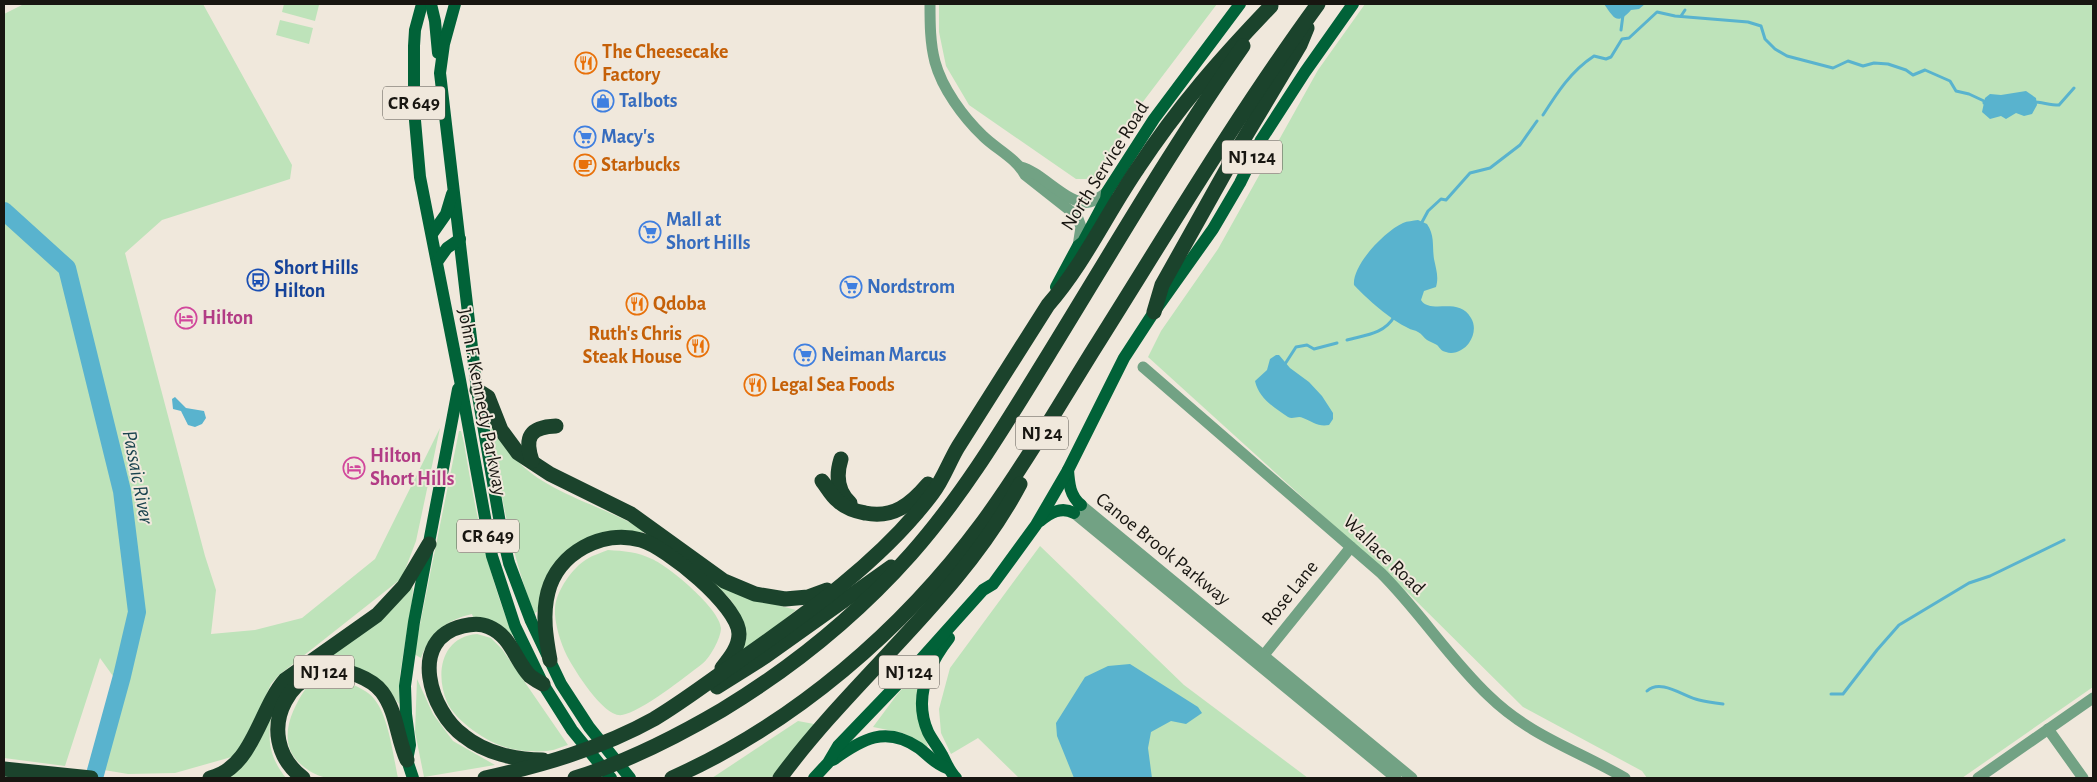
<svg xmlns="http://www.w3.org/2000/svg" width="2097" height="782" font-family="'Alegreya Sans',sans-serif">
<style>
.green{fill:#bee3ba}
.water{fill:#59b3ce}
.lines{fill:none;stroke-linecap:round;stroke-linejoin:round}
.stream{stroke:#59b3ce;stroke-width:3}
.river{stroke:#59b3ce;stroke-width:18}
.street{stroke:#72a284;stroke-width:11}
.primary{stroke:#016238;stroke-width:12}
.highway{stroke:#1b432c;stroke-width:15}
.labels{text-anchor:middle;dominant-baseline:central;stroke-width:4;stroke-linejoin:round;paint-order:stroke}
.shield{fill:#f0e8dc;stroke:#59554e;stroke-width:1}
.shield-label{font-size:19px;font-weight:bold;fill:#181611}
.food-label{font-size:20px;font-weight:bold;fill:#c56008;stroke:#f0e8dc;text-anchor:start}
.shop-label{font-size:20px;font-weight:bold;fill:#366cbe;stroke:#f0e8dc;text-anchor:start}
.street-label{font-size:20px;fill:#181611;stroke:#f0e8dc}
.transit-label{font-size:20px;font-weight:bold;fill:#164399;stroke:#f0e8dc;text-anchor:start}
.hotel-label{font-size:20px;font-weight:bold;fill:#b23c85;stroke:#f0e8dc;text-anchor:start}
.water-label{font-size:21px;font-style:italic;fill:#1a434f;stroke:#f0e8dc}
</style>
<rect width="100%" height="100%" fill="#f0e8dc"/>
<!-- green -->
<g class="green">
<path d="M 24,4 L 203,4 L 292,165 L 290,179 L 162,220 L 125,253 L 205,556 L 216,590 L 211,634 L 255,630 L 302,618 L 375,559 L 440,428 L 416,541 L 402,578 L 279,675 L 271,684 L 258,714 L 235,756 L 175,773 L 128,774 L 104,770 L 123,690 L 100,658 L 65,766 L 4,758 L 4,14 Z"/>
<path d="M 284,4 L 319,5 L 315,21 L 282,12 Z"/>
<path d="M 939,4 L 1217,4 L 1139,107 L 1095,179 L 1076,179 L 969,105 L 946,66 L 939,32 Z"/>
<path d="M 1365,4 L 2093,4 L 2093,687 L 1962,778 L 1647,778 L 1642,771 L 1523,707 L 1407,592 L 1148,357 L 1161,331 L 1218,249 L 1318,70 Z"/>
<path d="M 280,20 L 313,28 L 309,44 L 276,35 Z"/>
<path d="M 488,415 C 497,429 504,445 515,458 C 544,493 608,507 647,532 L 622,532 L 599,534 L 543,591 L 537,612 L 534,613 C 509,549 499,483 488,415 Z"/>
<path d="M 459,431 L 461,431 L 464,443 C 475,509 487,573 513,635 L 510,636 L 473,617 L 472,614 C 446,620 430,633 421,658 L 414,654 Z"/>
<path d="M 1040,546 L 1184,685 L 1308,778 L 1019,778 L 978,738 L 951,754 L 941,733 L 939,709 L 950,668 Z"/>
<path d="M 608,550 C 624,551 638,552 652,559 C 670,567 720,609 721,628 C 721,638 710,658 702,664 C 685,677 641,712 622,715 C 604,718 575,671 567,656 C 561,644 554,623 555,608 C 556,591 573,567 587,559 C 593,555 601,553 608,550 Z"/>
<path d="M 708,577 L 754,599 L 796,610 L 739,656 L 738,611 L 730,599 Z"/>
<path d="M 412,587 L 413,588 L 412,601 L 400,674 L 399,704 C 377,673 356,663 319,666 L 319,662 Z"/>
<path d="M 477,634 L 491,638 L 502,649 L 568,745 C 561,747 553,751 546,751 C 535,752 519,751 508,748 C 488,743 455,721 447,702 C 435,674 441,637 477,634 Z"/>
<path d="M 931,655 C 911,689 913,710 928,746 L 926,748 L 903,733 L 873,727 L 896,696 Z"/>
<path d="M 417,679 L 433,714 L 453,741 L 495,765 L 424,777 L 415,732 Z"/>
<path d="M 345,681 C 355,686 368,690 375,700 C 389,718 393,755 398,778 C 375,778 351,781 328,778 C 320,777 310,772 304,767 C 275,745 290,712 306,688 L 326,683 Z"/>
<path d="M 271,718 C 267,743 271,759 286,778 L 226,778 Z"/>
<path d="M 798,721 L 814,724 L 771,778 L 712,778 Z"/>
</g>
<!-- water -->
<g class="water">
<path d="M 1604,4 L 1645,4 L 1639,9 L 1631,10 C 1617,26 1614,18 1604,4 Z"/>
<path d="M 2026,91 L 2036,98 L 2037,105 L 2032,114 L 2024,116 L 2016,113 L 2006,119 L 2001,116 L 1990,119 L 1982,112 L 1985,98 L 1990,94 L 2001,95 Z"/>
<path d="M 1418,220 L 1427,224 C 1435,236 1432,245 1434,259 C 1436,269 1439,277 1436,287 L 1424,291 L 1421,300 C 1430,315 1459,296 1471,318 C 1476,326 1474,336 1469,343 C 1464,350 1454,355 1446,352 C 1441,351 1440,348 1437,345 C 1434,343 1430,342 1427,340 C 1424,338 1422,334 1418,332 C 1415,330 1411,330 1408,328 C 1391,320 1367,299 1354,285 C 1352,265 1385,231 1403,223 C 1407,221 1413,221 1418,220 Z"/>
<path d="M 1276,355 L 1279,355 L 1290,368 L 1309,382 L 1322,396 L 1333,413 L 1333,419 L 1329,425 C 1318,427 1313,422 1303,418 C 1298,415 1293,420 1288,417 C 1275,408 1259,399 1255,381 L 1267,370 L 1270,359 Z"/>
<path d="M 175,397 L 186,408 L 204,411 L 206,418 L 202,424 L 195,427 L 188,425 L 181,411 L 173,409 L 172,399 Z"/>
<path d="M 1130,664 L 1198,707 L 1202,713 L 1186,724 L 1171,721 L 1151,732 L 1148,748 L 1152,778 L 1074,778 L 1057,736 L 1056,723 L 1085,677 L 1108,666 Z"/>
</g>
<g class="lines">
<!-- stream -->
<g class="stream">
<path d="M 1681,16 L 1685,10"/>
<path d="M 1621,30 L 1623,15"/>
<path d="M 2033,102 C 2042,102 2049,105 2059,105 L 2074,88"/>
<path d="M 1543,115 C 1557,93 1571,71 1594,56 L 1606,59 L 1611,57 L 1622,39 L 1629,38 L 1657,12 L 1675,16 L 1748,22 L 1761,26 L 1765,39 L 1775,49 L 1787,56 L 1833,68 L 1848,61 L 1863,66 L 1874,63 L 1888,64 L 1906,70 L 1913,75 L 1925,70 L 1950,81 L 1956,91 L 1969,94 L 1984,101 L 1984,103"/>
<path d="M 1421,224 L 1428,211 L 1441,199 L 1446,200 L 1470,173 L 1490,168 L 1520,145 L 1537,121"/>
<path d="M 1347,340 C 1365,335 1384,334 1394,317"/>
<path d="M 1285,364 L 1296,347 L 1307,345 L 1314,349 L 1337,343"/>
<path d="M 1647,691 C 1661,678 1684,697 1699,700 C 1707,702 1715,703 1723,704"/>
<path d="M 1831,694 L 1843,694 L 1877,650 L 1899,625 L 1969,583 L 1990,576 L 2064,540"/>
</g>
<!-- river -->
<path class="river" d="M 4,211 L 67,268 L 122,491 L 137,612 L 122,676 L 94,778"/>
<!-- street -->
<g class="street">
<path d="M 930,4 C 930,23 930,43 935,62 C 942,88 963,117 983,136 C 996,149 1016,158 1025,175 L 1077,216 L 1081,227 L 1078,246"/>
<path d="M 1021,167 C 1042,172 1069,207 1090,202 C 1097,200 1102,196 1107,192"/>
<path d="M 1143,367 L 1381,573 C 1420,612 1449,658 1489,696 C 1530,736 1577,750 1625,778"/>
<path d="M 1260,660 L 1351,547"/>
<path d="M 2048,729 L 2083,778"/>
<path d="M 1396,778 L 1074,513 L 1081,505 L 1412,778"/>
<path d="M 1978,778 L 2093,698"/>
</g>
<!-- primary -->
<g class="primary">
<path d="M 422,4 L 415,30 L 414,46 L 414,109 L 420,177 L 460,380 L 492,556 L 515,626 L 543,684 L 572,730 L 611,778"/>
<path d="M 431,4 L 435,21 L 438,53"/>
<path d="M 455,4 L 444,44 L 440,73 L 477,390 L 501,529 L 509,563 L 531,621 L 561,684 L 589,727 L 630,778"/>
<path d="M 432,234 L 446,214 L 452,194"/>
<path d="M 437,262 L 447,248 L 460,239"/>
<path d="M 1056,287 L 1078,246 L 1083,242 L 1106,199 L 1107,192 L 1154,119 L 1240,4"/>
<path d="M 1068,470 C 1069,484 1070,496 1081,505"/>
<path d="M 1040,521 C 1050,513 1061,506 1074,513"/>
<path d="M 949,638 C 928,665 913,698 928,732 C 932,740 938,747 942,755 C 947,764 949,771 956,778"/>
<path d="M 833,760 C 862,739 886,725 919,748 C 928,755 935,764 947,768"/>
<path d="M 413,778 L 407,760 L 410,745 L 406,714 L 405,686 L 414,622 L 458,389"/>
<path d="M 814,778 L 828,763 L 838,746 L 914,667 L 983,590 L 993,584 L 1036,525 L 1068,470 L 1124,358 L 1154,312 L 1213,229 L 1240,183 L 1261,140 L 1305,72 L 1353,4"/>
</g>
<!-- highway -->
<g class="highway">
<path d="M 1154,312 L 1162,285 L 1242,142 L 1300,45 L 1307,28"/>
<path d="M 477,390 L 488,397 L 501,430 L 518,453 L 550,474 L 631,514 L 724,581 L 755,594 L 785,599 L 808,597 L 827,590"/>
<path d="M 841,459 C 836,475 837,491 850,503"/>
<path d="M 532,461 C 524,437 530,427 556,426"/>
<path d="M 822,481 C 827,487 831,495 837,500 C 844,507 854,511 865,513 C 893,519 911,504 928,484"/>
<path d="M 550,660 C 546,638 542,615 548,592 C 558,553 602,529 641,540 C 666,547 739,606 739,634 C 739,647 730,658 722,668"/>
<path d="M 543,684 C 539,682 534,679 530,676 C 515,660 511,636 489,627 C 481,623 471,624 463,626 C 407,639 430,712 464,736 C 485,753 516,760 543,760"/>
<path d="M 717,687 L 766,656 L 891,567"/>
<path d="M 4,769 L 91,778"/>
<path d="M 210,778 C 253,768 259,710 285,680 L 377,615 L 404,586 L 429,544"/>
<path d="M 303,778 C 247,736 293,650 357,675 C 367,679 376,684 382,692 C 397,712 397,738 407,760"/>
<path d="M 485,778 C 543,765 602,748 654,719 C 681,703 707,683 733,665 C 803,616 880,563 932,494 C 943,480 949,462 958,447 C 988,400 1018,353 1048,305 C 1084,264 1107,213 1138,168 C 1178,107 1221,58 1271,6"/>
<path d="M 575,778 C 627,762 676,737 722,710 C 793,667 856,616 911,554 C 964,494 1005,425 1047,357 C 1111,253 1173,146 1243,46"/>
<path d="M 672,778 C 794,724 903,630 983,522 C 1023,467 1058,407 1094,349 C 1167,233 1237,115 1318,4"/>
<path d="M 780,778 C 855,676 960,597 1020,484"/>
</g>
</g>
<!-- icons -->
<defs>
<g id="restaurant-ring" transform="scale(1.125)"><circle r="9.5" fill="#f0e8dc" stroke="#e8710a" stroke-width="1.5"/><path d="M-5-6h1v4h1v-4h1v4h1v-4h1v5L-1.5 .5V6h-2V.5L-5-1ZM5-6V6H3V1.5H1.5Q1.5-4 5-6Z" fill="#e8710a"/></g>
<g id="shop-ring" transform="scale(1.125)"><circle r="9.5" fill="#f0e8dc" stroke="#3f7fe0" stroke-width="1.5"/><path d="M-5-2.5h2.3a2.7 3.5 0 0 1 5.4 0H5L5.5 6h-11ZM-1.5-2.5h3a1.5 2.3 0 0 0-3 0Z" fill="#3f7fe0"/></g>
<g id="supermarket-ring" transform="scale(1.125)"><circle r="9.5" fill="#f0e8dc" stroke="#3f7fe0" stroke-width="1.5"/><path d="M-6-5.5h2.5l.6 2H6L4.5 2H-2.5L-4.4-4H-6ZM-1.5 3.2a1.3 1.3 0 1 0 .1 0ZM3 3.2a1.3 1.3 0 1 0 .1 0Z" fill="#3f7fe0"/></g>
<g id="cafe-ring" transform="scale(1.125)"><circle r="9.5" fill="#f0e8dc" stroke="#e8710a" stroke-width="1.5"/><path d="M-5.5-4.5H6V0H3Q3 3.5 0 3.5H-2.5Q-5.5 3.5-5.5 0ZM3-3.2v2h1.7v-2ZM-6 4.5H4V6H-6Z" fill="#e8710a"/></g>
<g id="bus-ring" transform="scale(1.125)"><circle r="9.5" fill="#f0e8dc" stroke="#1a4fb4" stroke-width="1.5"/><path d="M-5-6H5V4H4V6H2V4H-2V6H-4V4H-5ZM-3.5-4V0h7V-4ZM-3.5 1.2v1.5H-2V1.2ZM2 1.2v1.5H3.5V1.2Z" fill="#1a4fb4"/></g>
<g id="hotel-ring" transform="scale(1.125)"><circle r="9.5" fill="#f0e8dc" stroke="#d1479c" stroke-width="1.5"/><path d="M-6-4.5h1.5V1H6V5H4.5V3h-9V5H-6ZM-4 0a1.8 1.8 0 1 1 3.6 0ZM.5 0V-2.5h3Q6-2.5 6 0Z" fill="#d1479c"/></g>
</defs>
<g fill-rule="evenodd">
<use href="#restaurant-ring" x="586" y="63"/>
<use href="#shop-ring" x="603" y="101"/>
<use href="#supermarket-ring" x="585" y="137"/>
<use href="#cafe-ring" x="585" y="165"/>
<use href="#supermarket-ring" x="650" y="232"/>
<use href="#bus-ring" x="258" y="280"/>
<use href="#supermarket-ring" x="851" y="287"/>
<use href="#restaurant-ring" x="637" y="304"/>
<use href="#hotel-ring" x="186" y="318"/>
<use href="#restaurant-ring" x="698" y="346"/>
<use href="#supermarket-ring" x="805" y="355"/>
<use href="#restaurant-ring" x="755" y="385"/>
<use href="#hotel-ring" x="354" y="468"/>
</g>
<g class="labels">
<!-- shield labels -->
<g class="shield">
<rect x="383" y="86.5" width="62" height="33" rx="4"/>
<rect x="1222" y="140.5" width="60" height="33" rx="4"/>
<rect x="1016" y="416.5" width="52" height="33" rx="4"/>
<rect x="457" y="519.5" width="62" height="33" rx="4"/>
<rect x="294" y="655.5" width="60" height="33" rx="4"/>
<rect x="879" y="655.5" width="60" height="33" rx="4"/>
</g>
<g class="shield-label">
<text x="414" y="103">CR 649</text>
<text x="1252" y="157">NJ 124</text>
<text x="1042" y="433">NJ 24</text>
<text x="488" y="536">CR 649</text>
<text x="324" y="672">NJ 124</text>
<text x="909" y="672">NJ 124</text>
</g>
<!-- food labels -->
<g class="food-label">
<text x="602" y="52">The Cheesecake<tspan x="602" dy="23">Factory</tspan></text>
<text x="601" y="165">Starbucks</text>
<text x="653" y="304">Qdoba</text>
<text x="682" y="334" text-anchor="end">Ruth's Chris<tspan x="682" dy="23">Steak House</tspan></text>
<text x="771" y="385">Legal Sea Foods</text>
</g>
<!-- shop labels -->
<g class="shop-label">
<text x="619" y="101">Talbots</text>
<text x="601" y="137">Macy's</text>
<text x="666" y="220">Mall at<tspan x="666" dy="23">Short Hills</tspan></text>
<text x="867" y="287">Nordstrom</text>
<text x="821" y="355">Neiman Marcus</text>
</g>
<!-- street labels -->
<g class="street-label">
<text transform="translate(1105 166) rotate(-58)">North Service Road</text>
<text transform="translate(482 402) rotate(79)">John F. Kennedy Parkway</text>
<text transform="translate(1163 549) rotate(39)">Canoe Brook Parkway</text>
<text transform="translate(1384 555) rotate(44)">Wallace Road</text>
<text transform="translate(1290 593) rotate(-51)">Rose Lane</text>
</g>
<!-- transit labels -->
<g class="transit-label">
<text x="274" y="268">Short Hills<tspan x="274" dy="23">Hilton</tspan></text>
</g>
<!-- hotel labels -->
<g class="hotel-label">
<text x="202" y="318">Hilton</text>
<text x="370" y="456">Hilton<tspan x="370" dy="23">Short Hills</tspan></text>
</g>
<!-- water labels -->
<g class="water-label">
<text transform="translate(138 477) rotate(79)">Passaic River</text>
</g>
</g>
<!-- border -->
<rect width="2097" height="782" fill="none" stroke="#181611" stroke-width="10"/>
</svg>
